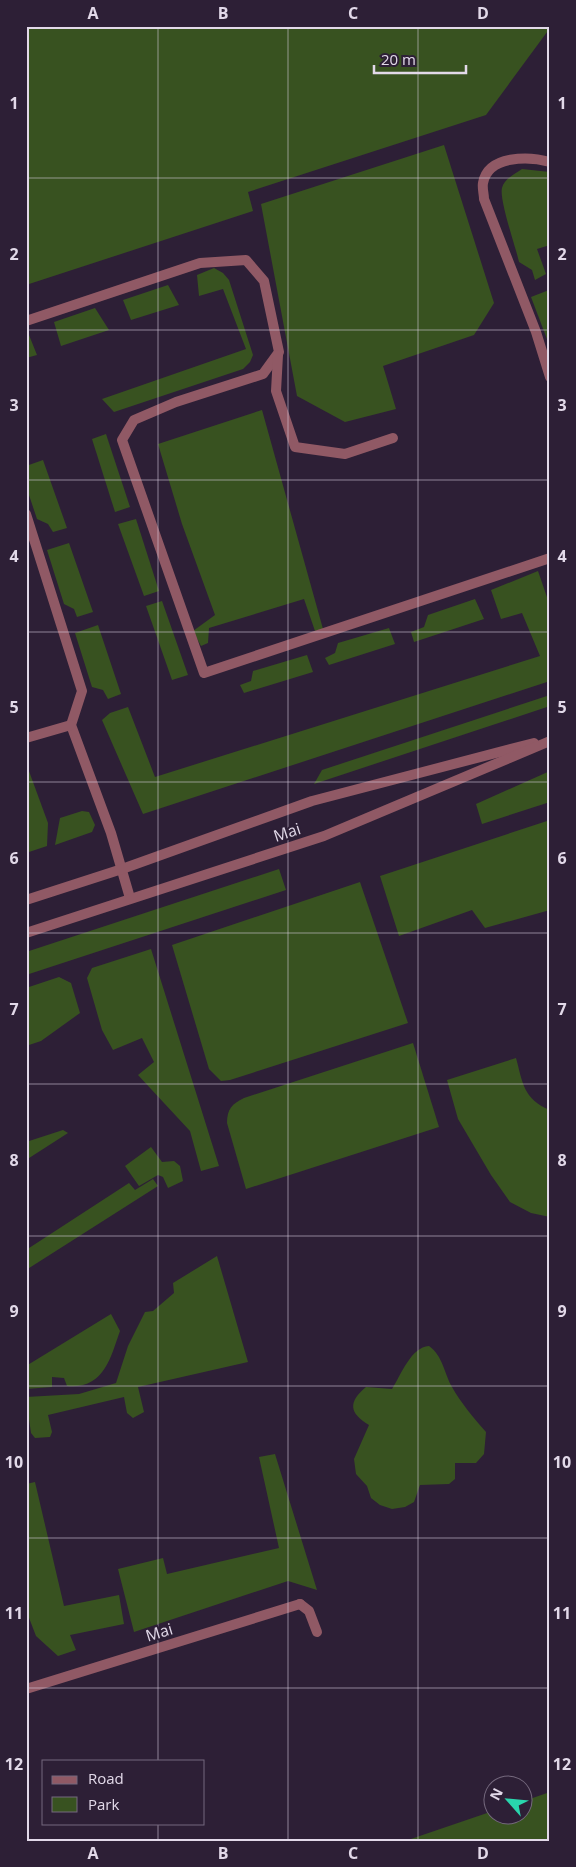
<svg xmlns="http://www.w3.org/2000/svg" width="576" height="1867" font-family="'Open Sans',sans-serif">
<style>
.green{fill:#385220}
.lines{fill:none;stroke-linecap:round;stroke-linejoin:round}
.service{stroke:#905965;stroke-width:10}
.minor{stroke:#905965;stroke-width:10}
.tertiary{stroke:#905965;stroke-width:10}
.grid{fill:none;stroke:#e2d9e9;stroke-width:1;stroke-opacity:0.55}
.labels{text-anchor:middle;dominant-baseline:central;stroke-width:4;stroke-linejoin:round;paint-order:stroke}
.street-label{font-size:16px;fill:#e2d9e9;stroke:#2d1f36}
.neatline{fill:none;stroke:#e2d9e9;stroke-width:2}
.grid-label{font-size:16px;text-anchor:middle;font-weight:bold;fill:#e2d9e9}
</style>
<rect width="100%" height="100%" fill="#2d1f36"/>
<!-- green -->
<g class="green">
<path d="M 26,26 L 550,26 L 550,28 L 486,115 L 248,192 L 253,211 L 26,285 Z"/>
<path d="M 444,145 L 494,303 L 474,335 L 383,366 L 396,409 L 345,422 L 297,396 L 261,204 Z"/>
<path d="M 522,169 L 550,172 L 550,245 L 537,249 L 546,274 L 535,280 L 532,270 L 519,262 C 516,248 499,200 502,188 C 504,179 515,174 522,169 Z"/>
<path d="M 214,268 L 223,273 L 229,280 L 253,355 L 250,362 L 243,369 L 114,412 L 102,399 L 246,349 L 223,289 L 199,296 L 197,275 Z"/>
<path d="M 168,285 L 179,305 L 131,320 L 123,300 Z"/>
<path d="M 549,290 L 550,293 L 550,347 L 531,297 Z"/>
<path d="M 95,308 L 109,330 L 61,346 L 54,322 Z"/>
<path d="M 27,330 L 37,355 L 26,358 L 26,331 Z"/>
<path d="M 262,410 L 323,629 L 315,631 L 304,599 L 209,628 L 208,643 L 201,646 L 193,631 L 215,615 L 182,524 L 158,444 Z"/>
<path d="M 106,434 L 130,507 L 115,512 L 92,439 Z"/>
<path d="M 43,460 L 67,528 L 53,532 L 48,524 L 37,519 L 26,486 L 26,466 Z"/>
<path d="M 136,519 L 159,591 L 144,596 L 118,524 Z"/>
<path d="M 69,543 L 93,612 L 77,617 L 74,609 L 64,604 L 47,550 Z"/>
<path d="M 538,571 L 550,606 L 550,681 L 143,814 L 102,720 L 110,713 L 128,707 L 155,777 L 540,656 L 522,613 L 501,619 L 491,590 Z"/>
<path d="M 475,599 L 484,619 L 414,642 L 411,632 L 424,627 L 428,615 Z"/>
<path d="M 162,601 L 188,675 L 172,680 L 146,606 Z"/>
<path d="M 98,625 L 121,694 L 108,699 L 103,690 L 92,687 L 75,633 Z"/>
<path d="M 389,628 L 395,644 L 329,665 L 325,658 L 335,653 L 338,643 Z"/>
<path d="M 307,655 L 313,672 L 244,693 L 240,685 L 251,681 L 253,671 Z"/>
<path d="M 550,695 L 550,706 L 314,784 L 322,770 Z"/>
<path d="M 26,763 L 48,823 L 47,846 L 26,853 Z"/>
<path d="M 550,771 L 550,802 L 482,824 L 476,804 Z"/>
<path d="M 82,811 L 89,812 L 95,825 L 92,832 L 55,845 L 60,818 Z"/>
<path d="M 550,820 L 550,910 L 485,928 L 472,910 L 399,936 L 380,876 Z"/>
<path d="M 279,869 L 286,890 L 26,975 L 26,952 Z"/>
<path d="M 360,882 L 408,1023 L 230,1080 L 221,1081 L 209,1069 L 172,945 Z"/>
<path d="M 151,949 L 219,1166 L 201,1171 L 190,1131 L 138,1075 L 154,1062 L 142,1038 L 113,1050 L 102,1030 L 87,978 L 92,968 Z"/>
<path d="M 59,977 L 71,983 L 80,1013 L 41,1041 L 26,1046 L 26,988 Z"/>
<path d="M 413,1043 L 439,1127 L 246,1189 L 227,1123 C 227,1109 232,1104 244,1098 Z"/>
<path d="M 516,1058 C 523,1083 523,1099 550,1110 L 550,1217 L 531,1213 L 510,1202 L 491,1175 L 458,1119 L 447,1080 Z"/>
<path d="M 63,1130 L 68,1133 L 26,1160 L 26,1142 Z"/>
<path d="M 151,1147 L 162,1162 L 174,1161 L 180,1166 L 183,1181 L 168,1188 L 163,1177 L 158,1175 L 139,1186 L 125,1166 Z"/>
<path d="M 153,1179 L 158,1186 L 26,1270 L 26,1250 L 129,1183 L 135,1190 Z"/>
<path d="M 217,1256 L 248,1362 L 138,1387 L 144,1412 L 133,1418 L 127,1413 L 124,1397 L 48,1415 L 52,1432 L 50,1437 L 35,1438 L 31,1433 L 29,1419 L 26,1420 L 26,1397 L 79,1394 L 116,1383 L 128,1346 L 145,1312 L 153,1311 L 174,1293 L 173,1283 Z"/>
<path d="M 111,1314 L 120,1331 C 110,1359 104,1389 67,1386 L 64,1378 L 52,1377 L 52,1387 L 26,1389 L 26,1366 Z"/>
<path d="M 429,1346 C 443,1356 444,1373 452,1387 C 461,1403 473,1417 486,1432 L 484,1454 L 476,1463 L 455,1463 L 455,1479 L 449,1484 L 420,1485 L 414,1502 L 405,1507 L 392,1509 L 380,1505 L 371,1498 L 367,1486 L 356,1474 L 354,1459 L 369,1425 C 349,1413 348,1402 366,1387 L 392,1389 C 401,1375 411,1347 429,1346 Z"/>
<path d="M 275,1454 L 317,1590 L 288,1581 L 134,1632 L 118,1569 L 163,1558 L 167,1574 L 279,1548 L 259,1457 Z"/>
<path d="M 35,1482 L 64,1606 L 119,1595 L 124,1624 L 70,1635 L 76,1650 L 58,1656 L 36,1636 L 26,1610 L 26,1484 Z"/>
<path d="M 550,1792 L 550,1841 L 405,1841 L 493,1811 L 494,1814 L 524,1814 L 524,1801 Z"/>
</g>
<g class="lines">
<!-- service -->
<path class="service" d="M 300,1604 L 309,1611 L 317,1632"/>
<!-- minor -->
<g class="minor">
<path d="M 550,162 C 529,156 488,155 483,183 C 482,188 484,194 484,199 L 536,332 L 550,377"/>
<path d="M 26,321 L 200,263 L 246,260 L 264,281 L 279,352 L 263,374 L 176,402 L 134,420 L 122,440 L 204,673 L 550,558"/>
<path d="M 278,355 L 276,391 L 295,447 L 345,454 L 393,438"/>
<path d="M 26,514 L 82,691 L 71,725 L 111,833 L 130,898"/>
<path d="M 26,738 L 71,725"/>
<path d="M 26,1689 L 300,1604"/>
</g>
<!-- tertiary -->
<g class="tertiary">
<path d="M 26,900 L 122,869 L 312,801 L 534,743"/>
<path d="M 26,933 L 324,836 L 550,741"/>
</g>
</g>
<!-- grid -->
<path class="grid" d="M 158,26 L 158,1761M 288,26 L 288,1841M 418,26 L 418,1841M 26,178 L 550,178M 26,330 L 550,330M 26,480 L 550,480M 26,632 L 550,632M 26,782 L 550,782M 26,933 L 550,933M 26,1084 L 550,1084M 26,1236 L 550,1236M 26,1386 L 550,1386M 26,1538 L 550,1538M 26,1688 L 550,1688M 158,1823 L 158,1841"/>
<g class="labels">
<!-- street labels -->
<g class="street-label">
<text transform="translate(287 832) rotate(-18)">Mai</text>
<text transform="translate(159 1632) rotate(-17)">Mai</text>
</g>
</g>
<!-- border -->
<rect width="576" height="1867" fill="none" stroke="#2d1f36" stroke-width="55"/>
<!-- legend -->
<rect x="42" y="1760" width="162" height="65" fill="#2d1f36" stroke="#75697e"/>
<rect x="52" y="1776" width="25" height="8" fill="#905965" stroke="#75697e"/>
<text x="88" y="1784" font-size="15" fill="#e2d9e9">Road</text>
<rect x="52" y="1797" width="25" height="15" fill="#385220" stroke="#75697e"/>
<text x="88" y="1810" font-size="15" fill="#e2d9e9">Park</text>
<!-- north arrow -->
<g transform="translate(508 1800) rotate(297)"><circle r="24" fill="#2d1f36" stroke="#75697e"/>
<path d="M0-4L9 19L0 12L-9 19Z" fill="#29d5ad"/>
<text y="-8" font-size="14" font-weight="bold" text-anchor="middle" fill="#e2d9e9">N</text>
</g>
<!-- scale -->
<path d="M374 65v8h92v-8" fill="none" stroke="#e2d9e9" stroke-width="2.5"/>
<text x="381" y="65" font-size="15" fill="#e2d9e9" stroke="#2d1f36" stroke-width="4" paint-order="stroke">20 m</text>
<rect x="28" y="28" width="520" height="1812" class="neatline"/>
<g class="grid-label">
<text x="93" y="19">A</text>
<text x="223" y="19">B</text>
<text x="353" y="19">C</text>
<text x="483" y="19">D</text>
<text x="14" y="109">1</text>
<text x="562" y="109">1</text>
<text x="14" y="260">2</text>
<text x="562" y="260">2</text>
<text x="14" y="411">3</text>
<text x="562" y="411">3</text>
<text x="14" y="562">4</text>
<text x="562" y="562">4</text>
<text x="14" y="713">5</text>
<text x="562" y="713">5</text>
<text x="14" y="864">6</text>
<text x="562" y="864">6</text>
<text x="14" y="1015">7</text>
<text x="562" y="1015">7</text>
<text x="14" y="1166">8</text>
<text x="562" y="1166">8</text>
<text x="14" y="1317">9</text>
<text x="562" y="1317">9</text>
<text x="14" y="1468">10</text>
<text x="562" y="1468">10</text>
<text x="14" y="1619">11</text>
<text x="562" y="1619">11</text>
<text x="14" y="1770">12</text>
<text x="562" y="1770">12</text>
<text x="93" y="1859">A</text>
<text x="223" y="1859">B</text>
<text x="353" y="1859">C</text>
<text x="483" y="1859">D</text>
</g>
</svg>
